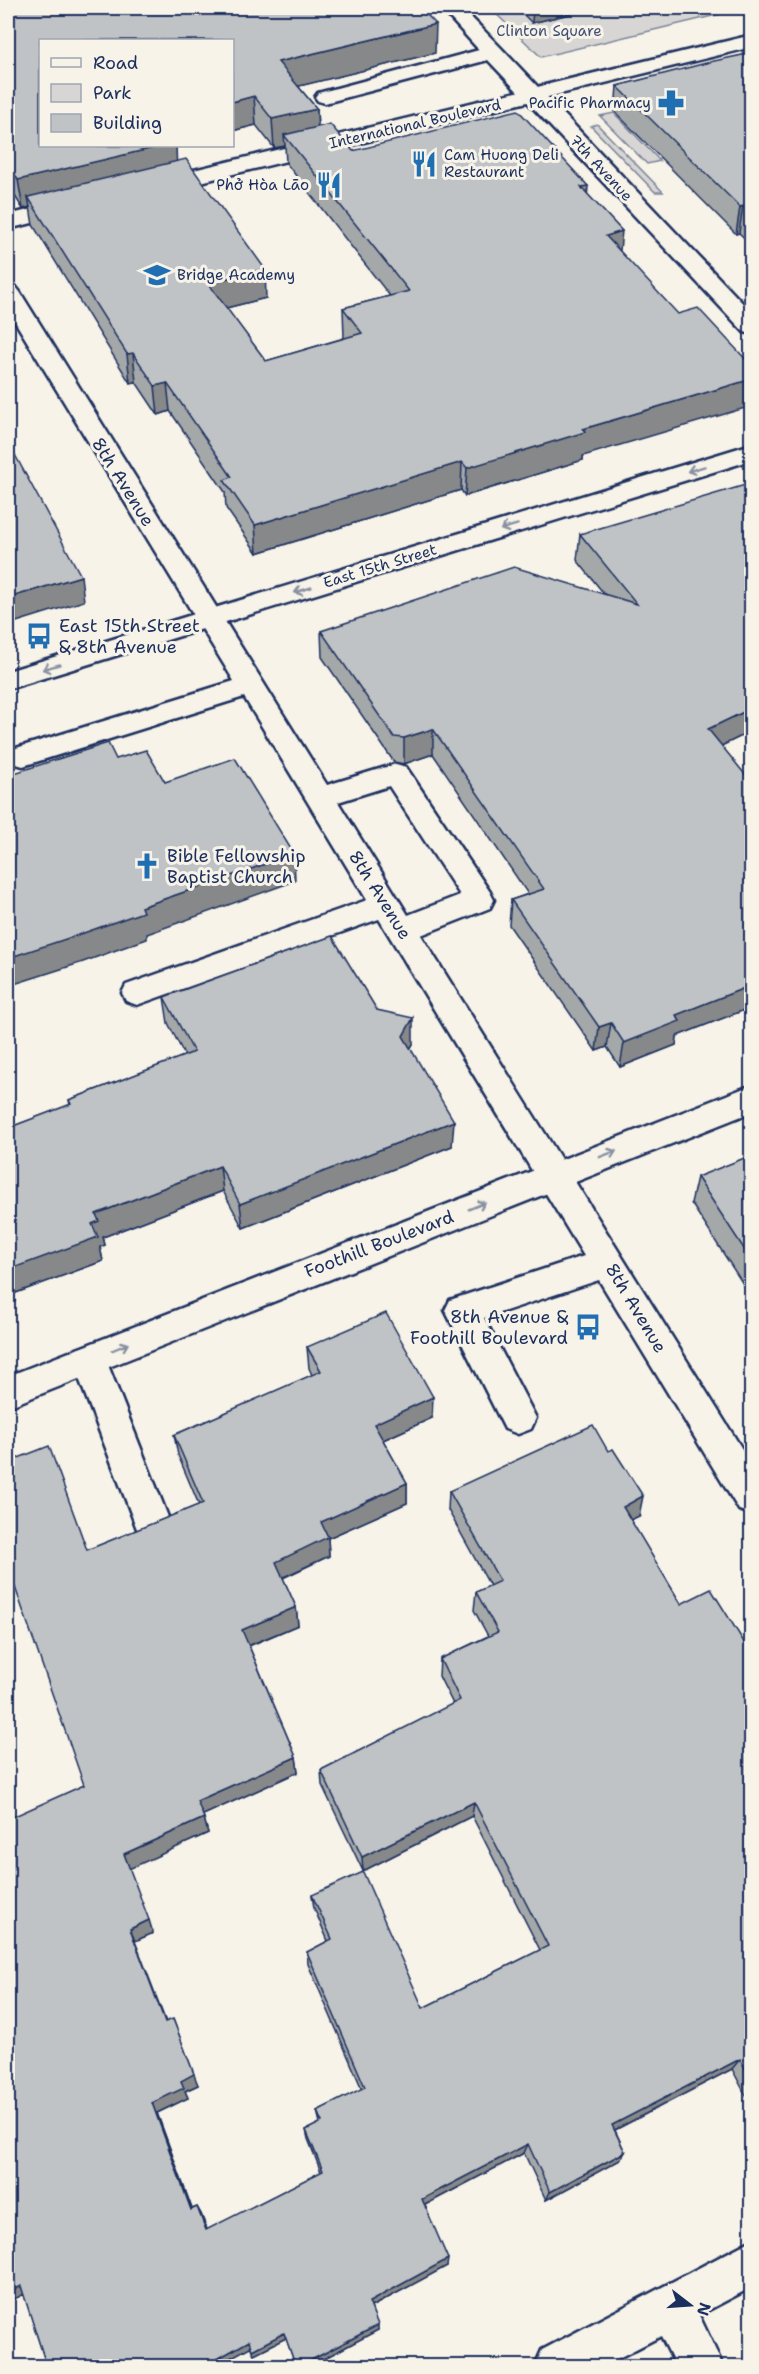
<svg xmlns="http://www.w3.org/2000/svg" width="759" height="2374" font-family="'Shantell Sans',sans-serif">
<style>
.green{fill:#d7d6d4;stroke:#798299;stroke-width:1.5}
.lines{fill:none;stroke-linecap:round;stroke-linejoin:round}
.minor-casing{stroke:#1b2f5e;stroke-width:5}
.major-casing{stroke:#1b2f5e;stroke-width:5}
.minor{fill:#f7f3e8;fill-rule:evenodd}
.major{fill:#f7f3e8;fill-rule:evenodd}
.wall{fill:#a5a8a9;stroke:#1b2f5e;stroke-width:1.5;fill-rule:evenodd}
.shaded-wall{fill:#86888a;stroke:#1b2f5e;stroke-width:1.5}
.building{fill:#c0c3c5;stroke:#1b2f5e;stroke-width:1.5}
.oneway{stroke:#8991a3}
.labels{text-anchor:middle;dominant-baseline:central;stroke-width:6;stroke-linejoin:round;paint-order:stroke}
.far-park-label{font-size:15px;fill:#415076;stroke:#f7f3e8}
.far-poi-label{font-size:15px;fill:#1b2f5e;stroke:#f7f3e8;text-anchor:end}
.far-street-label{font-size:15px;fill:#1b2f5e;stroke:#f7f3e8}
.street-label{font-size:18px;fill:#1b2f5e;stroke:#f7f3e8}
.poi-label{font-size:18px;fill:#1b2f5e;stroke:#f7f3e8;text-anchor:start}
</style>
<rect width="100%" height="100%" fill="#f7f3e8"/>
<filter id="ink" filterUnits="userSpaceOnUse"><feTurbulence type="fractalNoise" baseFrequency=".0167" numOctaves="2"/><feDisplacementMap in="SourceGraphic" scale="12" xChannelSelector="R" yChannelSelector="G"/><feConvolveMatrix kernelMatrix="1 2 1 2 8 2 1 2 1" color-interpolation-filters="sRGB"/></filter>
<g filter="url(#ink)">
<!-- green -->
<g class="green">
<path d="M 490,8 L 746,8 L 541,57 Z"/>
<path d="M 614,113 L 660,161 L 647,164 L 600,116 Z"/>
<path d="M 597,124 L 663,192 L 655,192 L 591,126 Z"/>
</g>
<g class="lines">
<!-- minor casing -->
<g class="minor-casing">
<g id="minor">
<path d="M 441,8 L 462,8 L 501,48 L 752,313 L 752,334 L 744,332 L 488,60 L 325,103 L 318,101 L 315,97 L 318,93 L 479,50 Z"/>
<path d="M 8,285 L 16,287 L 20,292 L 327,785 L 396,764 L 406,767 L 490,892 L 494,900 L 490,908 L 421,935 L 752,1465 L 752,1514 L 739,1510 L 599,1280 L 484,1318 L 536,1418 L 531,1429 L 518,1434 L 505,1429 L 445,1310 L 450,1300 L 584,1256 L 379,919 L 148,1001 L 137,1005 L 126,1001 L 122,993 L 126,985 L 367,900 L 244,697 L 23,766 L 13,763 L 9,756 L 13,749 L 234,681 L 8,310 ZM 389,786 L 460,895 L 408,915 L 338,802 Z"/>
<path d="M 89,1345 L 101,1349 L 106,1360 L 168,1517 L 163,1529 L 150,1534 L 137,1529 L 72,1360 L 77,1349 Z"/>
<path d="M 752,2240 L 752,2287 L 699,2315 L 723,2366 L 676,2366 L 661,2336 L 603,2366 L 535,2366 L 542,2350 Z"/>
</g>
</g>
<!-- major casing -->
<g class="major-casing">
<g id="major">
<path d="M 752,35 L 752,47 L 156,193 L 148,191 L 145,186 L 148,181 Z"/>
<path d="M 73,199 L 81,201 L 84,206 L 81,211 L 8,229 L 8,215 Z"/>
<path d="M 752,444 L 752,460 L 8,689 L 8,671 Z"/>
<path d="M 752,1085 L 752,1112 L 8,1407 L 8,1376 Z"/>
</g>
</g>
<!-- minor -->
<use href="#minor" class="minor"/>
<!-- major -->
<use href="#major" class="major"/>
</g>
<!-- wall -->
<g class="wall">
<path d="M 8,8 L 435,53 L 298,86 L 317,109 L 318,127 L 353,151 L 587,194 L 583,460 L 465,496 L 461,490 L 257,553 L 226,508 L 225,492 L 170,411 L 158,415 L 136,382 L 130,383 L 33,225 L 30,207 L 23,209 L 8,185 ZM 232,40 L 232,131 L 256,125 L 274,148 L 285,146 L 286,163 L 390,296 L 343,308 L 344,337 L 344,338 L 266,361 L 226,308 L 266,298 L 176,161 L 176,146 L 40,146 Z"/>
<path d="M 517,8 L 594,8 L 532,23 Z"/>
<path d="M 752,53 L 752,245 L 739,233 L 736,234 L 615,112 L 617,86 Z"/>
<path d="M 580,534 L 752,731 L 721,746 L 752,783 L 752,1007 L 677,1036 L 676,1045 L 620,1067 L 607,1047 L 596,1051 L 509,925 L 511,900 L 528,894 L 433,754 L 404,764 L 394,762 L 322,657 L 321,631 L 605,595 L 577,560 Z"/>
<path d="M 164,997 L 377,1010 L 413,1044 L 410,1049 L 452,1146 L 243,1228 L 223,1191 L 103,1237 L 105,1245 L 100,1247 L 103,1261 L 13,1294 L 15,1301 L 8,1304 L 8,1128 L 70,1105 L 69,1100 L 185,1056 L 168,1023 Z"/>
<path d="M 752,1155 L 752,1298 L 691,1203 L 697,1177 Z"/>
<path d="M 307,1347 L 432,1418 L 383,1440 L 407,1483 L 407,1503 L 328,1538 L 329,1556 L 283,1578 L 296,1607 L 298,1625 L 249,1646 L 296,1757 L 298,1772 L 203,1815 L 208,1833 L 129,1868 L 153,1933 L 135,1941 L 166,2022 L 198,2085 L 185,2091 L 188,2098 L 157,2113 L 192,2209 L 197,2207 L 201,2214 L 207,2230 L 321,2172 L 308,2139 L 306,2130 L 320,2123 L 317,2111 L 362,2089 L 308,1964 L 307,1952 L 328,1941 L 314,1908 L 312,1895 L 423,2008 L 540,1950 L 472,1816 L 363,1871 L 322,1785 L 321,1770 L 453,1704 L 439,1676 L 440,1659 L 488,1636 L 474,1610 L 476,1592 L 490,1586 L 448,1510 L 449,1491 L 639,1516 L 630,1520 L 681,1604 L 752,1655 L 752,2107 L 732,2069 L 615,2130 L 625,2152 L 620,2160 L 546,2200 L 524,2153 L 425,2205 L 447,2266 L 371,2307 L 378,2330 L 308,2367 L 296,2367 L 286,2338 L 254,2354 L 250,2346 L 214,2367 L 47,2367 L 24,2294 L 14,2299 L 84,1785 L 87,1550 L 199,1505 L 178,1455 L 174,1435 L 312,1375 L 309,1368 Z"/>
</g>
<!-- shaded-wall -->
<g class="shaded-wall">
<path d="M 533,8 L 594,8 L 532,23 Z"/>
<path d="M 436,24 L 435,53 L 279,91 L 278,62 Z"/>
<path d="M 254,96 L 256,125 L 232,131 L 232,102 Z"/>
<path d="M 317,109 L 318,138 L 284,135 L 285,146 L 274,148 L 272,119 Z"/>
<path d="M 161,146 L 176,146 L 177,172 L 28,197 L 30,207 L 23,209 L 18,180 Z"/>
<path d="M 588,186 L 586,214 L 581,187 Z"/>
<path d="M 743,206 L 739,233 L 736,234 L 740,207 Z"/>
<path d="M 622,231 L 619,260 L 606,236 Z"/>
<path d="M 265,269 L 266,298 L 210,312 L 208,283 Z"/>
<path d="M 133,353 L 136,382 L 130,383 L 127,354 Z"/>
<path d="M 752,379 L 752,406 L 583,456 L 583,460 L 465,496 L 467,468 L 583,429 Z"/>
<path d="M 167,383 L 170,411 L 158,415 L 155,386 Z"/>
<path d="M 462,462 L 461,490 L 257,553 L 255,525 Z"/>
<path d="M 81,576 L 84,601 L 10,624 L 8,614 L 8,598 Z"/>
<path d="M 752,708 L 752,731 L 703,755 L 708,729 Z"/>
<path d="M 433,729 L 433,754 L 404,764 L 404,738 Z"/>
<path d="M 294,854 L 295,881 L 147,934 L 147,939 L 83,962 L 8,986 L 8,958 L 141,907 Z"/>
<path d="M 752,985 L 752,1007 L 677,1036 L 676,1045 L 620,1067 L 624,1043 L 676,1015 Z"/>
<path d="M 413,1018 L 413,1044 L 402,1062 L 403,1036 Z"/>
<path d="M 611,1023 L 607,1047 L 596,1051 L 599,1027 Z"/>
<path d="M 454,1121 L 452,1146 L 243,1228 L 240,1204 Z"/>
<path d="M 220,1166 L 223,1191 L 103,1237 L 105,1245 L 100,1247 L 103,1261 L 13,1294 L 15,1301 L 8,1304 L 8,1270 L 92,1224 L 96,1214 Z"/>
<path d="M 433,1397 L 432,1418 L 374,1444 L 374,1424 Z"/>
<path d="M 407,1483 L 407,1503 L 328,1538 L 329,1556 L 277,1580 L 276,1562 L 321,1522 Z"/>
<path d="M 643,1496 L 639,1516 L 618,1526 L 623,1507 Z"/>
<path d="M 296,1607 L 298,1625 L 245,1647 L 242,1630 Z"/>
<path d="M 296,1757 L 298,1772 L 201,1816 L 197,1801 Z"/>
<path d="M 474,1802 L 472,1816 L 363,1871 L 362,1857 Z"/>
<path d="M 204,1818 L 208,1833 L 129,1869 L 124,1854 Z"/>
<path d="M 149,1920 L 153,1933 L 135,1941 L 130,1929 Z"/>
<path d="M 173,2019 L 198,2085 L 185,2091 L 188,2098 L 157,2113 L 195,2217 L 191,2210 L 152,2103 L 181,2081 Z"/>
<path d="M 740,2059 L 732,2069 L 607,2134 L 612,2125 Z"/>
<path d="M 528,2144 L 524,2153 L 421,2207 L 422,2199 Z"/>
<path d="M 625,2152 L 620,2160 L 546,2200 L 550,2192 Z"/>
<path d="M 197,2207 L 201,2214 L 210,2237 L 206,2230 Z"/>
<path d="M 448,2259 L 447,2266 L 369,2308 L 369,2302 Z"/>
<path d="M 21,2286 L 29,2292 L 14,2299 L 8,2295 L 8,2293 Z"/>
<path d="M 378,2325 L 378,2330 L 308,2367 L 298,2367 Z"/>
<path d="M 284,2333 L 286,2338 L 254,2354 L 252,2350 Z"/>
<path d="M 249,2341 L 252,2346 L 214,2367 L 203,2367 Z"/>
</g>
<!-- building -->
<g class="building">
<path d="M 8,8 L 420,8 L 436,24 L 278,62 L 317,109 L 272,119 L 254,96 L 232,102 L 232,40 L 40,40 L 40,146 L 162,146 L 18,180 L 8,163 Z"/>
<path d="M 752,53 L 752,214 L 743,206 L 740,207 L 617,86 L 714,61 Z"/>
<path d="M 518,110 L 588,186 L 581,187 L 622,231 L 606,236 L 678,314 L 698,308 L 752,366 L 752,379 L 583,429 L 585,432 L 467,468 L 462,462 L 255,525 L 224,480 L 232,477 L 167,383 L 155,386 L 133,353 L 127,354 L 28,197 L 186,159 L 265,269 L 208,283 L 266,361 L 362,333 L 343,308 L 409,291 L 284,135 L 330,124 L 353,151 Z"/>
<path d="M 8,442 L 81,576 L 8,598 Z"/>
<path d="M 752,483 L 752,708 L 708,729 L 752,783 L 752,985 L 676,1015 L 680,1021 L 624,1043 L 611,1023 L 599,1027 L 511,900 L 544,889 L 433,729 L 404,738 L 394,737 L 321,631 L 514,567 L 637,604 L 580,534 Z"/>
<path d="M 108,743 L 116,759 L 146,750 L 165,782 L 235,758 L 294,854 L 141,907 L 143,912 L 78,935 L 8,958 L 8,775 Z"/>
<path d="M 332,936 L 377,1010 L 413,1018 L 403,1036 L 454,1121 L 240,1204 L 220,1166 L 96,1214 L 99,1221 L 92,1224 L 98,1237 L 8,1270 L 8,1128 L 71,1104 L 69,1100 L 194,1052 L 164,997 Z"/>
<path d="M 752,1155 L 752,1261 L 697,1177 Z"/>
<path d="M 386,1313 L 433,1397 L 374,1424 L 407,1483 L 321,1522 L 328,1537 L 276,1562 L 296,1607 L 242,1630 L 296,1757 L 197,1801 L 204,1818 L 124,1854 L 149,1920 L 130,1929 L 165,2022 L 173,2019 L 194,2074 L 181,2081 L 184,2088 L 152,2103 L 191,2210 L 197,2207 L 206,2230 L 323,2171 L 306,2130 L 322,2122 L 317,2111 L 365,2087 L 307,1952 L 332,1939 L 312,1895 L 363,1872 L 423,2008 L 548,1946 L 474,1802 L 362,1857 L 321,1770 L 460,1700 L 440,1659 L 498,1632 L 476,1592 L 500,1581 L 449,1491 L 593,1425 L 608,1451 L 613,1449 L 643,1496 L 623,1507 L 681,1604 L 711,1589 L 752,1655 L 752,2081 L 740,2059 L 612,2125 L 625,2152 L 550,2192 L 528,2144 L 422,2199 L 448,2259 L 369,2302 L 378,2325 L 298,2367 L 296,2367 L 284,2333 L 252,2350 L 249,2341 L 203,2367 L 47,2367 L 21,2286 L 8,2293 L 8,1819 L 84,1785 L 8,1567 L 8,1462 L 49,1446 L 87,1550 L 203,1503 L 174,1435 L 321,1371 L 307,1347 Z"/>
</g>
<!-- one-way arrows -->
<defs><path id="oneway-shaft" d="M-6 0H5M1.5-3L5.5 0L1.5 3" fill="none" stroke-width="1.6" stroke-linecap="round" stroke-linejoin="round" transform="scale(1.5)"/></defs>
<g class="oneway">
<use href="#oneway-shaft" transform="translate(696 469) rotate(163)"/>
<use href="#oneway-shaft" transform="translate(509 527) rotate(163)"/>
<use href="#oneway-shaft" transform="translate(303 590) rotate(163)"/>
<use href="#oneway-shaft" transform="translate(51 667) rotate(163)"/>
<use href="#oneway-shaft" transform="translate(608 1154) rotate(-21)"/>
<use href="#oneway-shaft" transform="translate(477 1206) rotate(-22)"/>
<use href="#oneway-shaft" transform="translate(120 1347) rotate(-23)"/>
</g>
</g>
<!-- icons -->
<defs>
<g id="pharmacy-bare" transform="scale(2.07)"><path d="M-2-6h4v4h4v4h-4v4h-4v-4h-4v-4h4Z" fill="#1f6fb2" stroke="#f7f3e8" stroke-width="2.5" paint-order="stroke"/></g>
<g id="restaurant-bare" transform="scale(2.07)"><path d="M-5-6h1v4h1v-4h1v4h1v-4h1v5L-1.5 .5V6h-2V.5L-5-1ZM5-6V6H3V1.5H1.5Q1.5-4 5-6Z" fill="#1f6fb2" stroke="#f7f3e8" stroke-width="2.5" paint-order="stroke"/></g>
<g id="school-bare" transform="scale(2.07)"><path d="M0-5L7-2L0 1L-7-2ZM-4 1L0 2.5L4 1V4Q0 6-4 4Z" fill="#1f6fb2" stroke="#f7f3e8" stroke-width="2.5" paint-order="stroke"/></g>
<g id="bus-bare" transform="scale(2.07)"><path d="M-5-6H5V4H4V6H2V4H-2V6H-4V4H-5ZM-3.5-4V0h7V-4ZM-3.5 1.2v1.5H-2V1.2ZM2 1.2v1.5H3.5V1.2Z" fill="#1f6fb2" stroke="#f7f3e8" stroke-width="2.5" paint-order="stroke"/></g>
<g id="church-bare" transform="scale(2.07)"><path d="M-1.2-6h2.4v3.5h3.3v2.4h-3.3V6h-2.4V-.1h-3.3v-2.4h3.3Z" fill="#1f6fb2" stroke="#f7f3e8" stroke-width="2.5" paint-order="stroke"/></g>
</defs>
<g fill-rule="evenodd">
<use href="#pharmacy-bare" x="671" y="103"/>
<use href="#restaurant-bare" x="424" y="164"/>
<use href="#restaurant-bare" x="329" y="185"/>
<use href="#school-bare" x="157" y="275"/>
<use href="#bus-bare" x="39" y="636"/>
<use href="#church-bare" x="147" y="866"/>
<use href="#bus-bare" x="588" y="1327"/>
</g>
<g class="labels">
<!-- far-park labels -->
<g class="far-park-label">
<text x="549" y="31">Clinton Square</text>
</g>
<!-- far-poi labels -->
<g class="far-poi-label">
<text x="651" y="103">Pacific Pharmacy</text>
<text x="444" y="155" text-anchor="start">Cam Huong Deli<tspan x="444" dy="17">Restaurant</tspan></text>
<text x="309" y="185">Phở Hòa Lāo</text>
<text x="177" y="275" text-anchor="start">Bridge Academy</text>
</g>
<!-- far-street labels -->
<g class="far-street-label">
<text transform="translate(415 124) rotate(-13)">International Boulevard</text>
<text transform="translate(601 168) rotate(47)">7th Avenue</text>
<text transform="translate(380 566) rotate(-17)">East 15th Street</text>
</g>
<!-- street labels -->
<g class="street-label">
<text transform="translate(123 482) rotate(58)">8th Avenue</text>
<text transform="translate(380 895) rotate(58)">8th Avenue</text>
<text transform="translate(379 1244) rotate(-21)">Foothill Boulevard</text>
<text transform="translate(636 1308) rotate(59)">8th Avenue</text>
</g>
<!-- poi labels -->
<g class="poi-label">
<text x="59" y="626">East 15th Street<tspan x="59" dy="21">&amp; 8th Avenue</tspan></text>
<text x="167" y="856">Bible Fellowship<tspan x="167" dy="21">Baptist Church</tspan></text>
<text x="568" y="1317" text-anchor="end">8th Avenue &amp;<tspan x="568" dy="21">Foothill Boulevard</tspan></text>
</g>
</g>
<!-- margin -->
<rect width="759" height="2374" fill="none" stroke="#f7f3e8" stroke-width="30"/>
<rect x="15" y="15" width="729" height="2344" fill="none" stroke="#1b2f5e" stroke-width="2" filter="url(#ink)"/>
<!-- legend -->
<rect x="39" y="39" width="195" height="108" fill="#f7f3e8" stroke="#9fa5b1" stroke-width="1.5"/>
<rect x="51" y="58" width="30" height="9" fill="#f7f3e8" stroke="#9fa5b1" stroke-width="1.5"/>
<text x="93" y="69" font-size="18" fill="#1b2f5e">Road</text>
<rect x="51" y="84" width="30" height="18" fill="#d7d6d4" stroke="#9fa5b1" stroke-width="1.5"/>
<text x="93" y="99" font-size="18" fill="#1b2f5e">Park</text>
<rect x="51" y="114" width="30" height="18" fill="#c0c3c5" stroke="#9fa5b1" stroke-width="1.5"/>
<text x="93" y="129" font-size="18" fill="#1b2f5e">Building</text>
<!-- north arrow -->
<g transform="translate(690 2305) rotate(107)" stroke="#f7f3e8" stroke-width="4.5" paint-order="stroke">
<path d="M0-4.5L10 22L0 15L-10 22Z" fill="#1b2f5e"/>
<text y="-9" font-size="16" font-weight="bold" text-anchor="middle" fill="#1b2f5e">N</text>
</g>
</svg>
